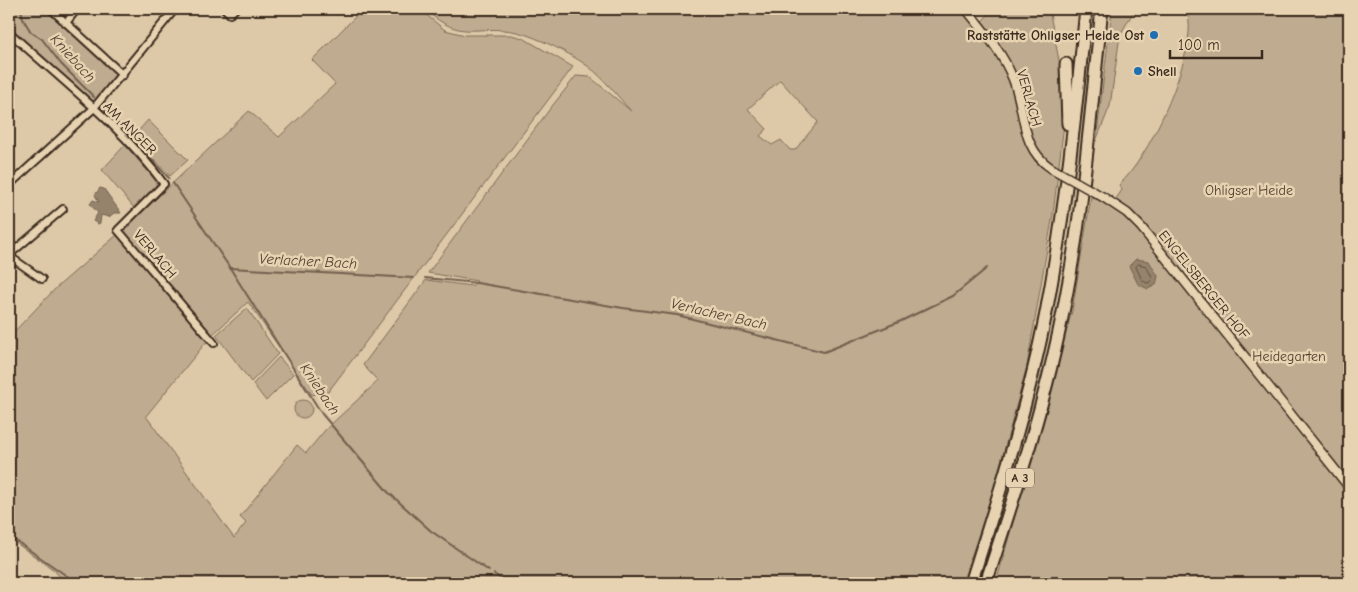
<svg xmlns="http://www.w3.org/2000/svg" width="1358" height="592" font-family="'Comic Neue',sans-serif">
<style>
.green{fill:#bfab8f;stroke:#7d6a56;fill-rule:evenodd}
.water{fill:#96836c;stroke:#725f4d}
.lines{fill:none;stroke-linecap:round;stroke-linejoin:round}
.shore{stroke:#5f4e3d;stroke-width:1}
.stream{stroke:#725f4d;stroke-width:2}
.minor-casing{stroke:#3b2a1e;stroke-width:10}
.tertiary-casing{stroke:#3b2a1e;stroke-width:11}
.motorway-casing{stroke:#3b2a1e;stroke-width:15}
.minor{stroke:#e7d3b1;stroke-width:6}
.tertiary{stroke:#e7d3b1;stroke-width:8}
.motorway{stroke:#e7d3b1;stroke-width:11}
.tertiary-bridge-casing{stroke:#3b2a1e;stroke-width:11;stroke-linecap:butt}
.tertiary-bridge{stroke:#e7d3b1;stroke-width:8}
.poi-dot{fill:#1f6fb2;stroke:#e7d3b1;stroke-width:2}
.labels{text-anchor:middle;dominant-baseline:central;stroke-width:5;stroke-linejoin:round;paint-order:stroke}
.shield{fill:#e7d3b1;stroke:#6f5d4a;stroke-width:1}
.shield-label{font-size:12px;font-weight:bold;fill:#3b2a1e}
.poi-label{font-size:14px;font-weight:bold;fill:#3b2a1e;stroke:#e7d3b1;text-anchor:end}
.street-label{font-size:14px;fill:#3b2a1e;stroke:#e7d3b1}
.park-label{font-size:14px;fill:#4f3d2f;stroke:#e7d3b1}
.water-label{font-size:15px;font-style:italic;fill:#524032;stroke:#e7d3b1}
</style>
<rect width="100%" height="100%" fill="#ddc9a8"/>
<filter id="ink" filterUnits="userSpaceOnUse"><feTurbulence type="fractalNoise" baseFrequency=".02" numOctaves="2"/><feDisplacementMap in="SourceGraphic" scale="10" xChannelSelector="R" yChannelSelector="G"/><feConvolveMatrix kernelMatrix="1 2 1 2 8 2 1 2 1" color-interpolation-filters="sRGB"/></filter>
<g filter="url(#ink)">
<!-- green -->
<g class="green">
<path d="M 9,9 L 46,9 L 119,76 L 95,102 L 91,102 L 9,27 Z"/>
<path d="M 363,9 L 419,9 L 445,30 L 465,35 L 511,35 L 523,38 L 573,67 L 328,392 L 312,395 L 248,302 L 211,336 L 123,230 L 249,111 L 279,137 L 335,84 L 312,60 Z"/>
<path d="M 424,9 L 971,9 L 982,21 L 994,9 L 1049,9 L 1063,81 L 1065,116 L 1053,214 L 1027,366 L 991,499 L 962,583 L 65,583 L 54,570 L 9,538 L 9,337 L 56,288 L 118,234 L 207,341 L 146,416 L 234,538 L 246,523 L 240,517 L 297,445 L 306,453 L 326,429 L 378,381 L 363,365 L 426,280 L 472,286 L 477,281 L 428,273 L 549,110 L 576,76 L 590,77 L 631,111 C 618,97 604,78 589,67 C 572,54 537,37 517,32 C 474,23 464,44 424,9 ZM 780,80 L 818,122 L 795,150 L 790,150 L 781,140 L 772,145 L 760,136 L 767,129 L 748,109 Z"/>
<path d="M 1112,9 L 1135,9 L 1120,35 L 1110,106 L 1096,141 Z"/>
<path d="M 1187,9 L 1349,9 L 1349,583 L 996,583 L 1072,311 L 1091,197 L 1111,206 L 1122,190 L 1119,185 C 1149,157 1186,74 1189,32 C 1190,24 1188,16 1187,9 Z"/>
<path d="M 148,120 L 188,160 L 170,176 L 133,137 Z"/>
<path d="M 125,145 L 156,181 L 156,188 L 134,208 L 102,170 Z"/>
<path d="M 247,308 L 278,354 L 251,382 L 216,335 Z"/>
<path d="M 279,357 L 293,374 L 266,401 L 253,384 Z"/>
<circle cx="303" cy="409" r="9"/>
</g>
<!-- water -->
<g class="water">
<path d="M 100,188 L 104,189 L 121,213 L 114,213 L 109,217 L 101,215 L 100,223 L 98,224 L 93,221 L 98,213 L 90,204 L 93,200 L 99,202 L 95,195 Z"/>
<path d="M 1136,259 L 1149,261 L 1158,276 L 1156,285 L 1148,289 L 1138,284 L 1129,266 Z"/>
</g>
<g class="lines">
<!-- shore -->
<path class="shore" d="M 1139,264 L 1146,266 L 1152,277 L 1151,282 L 1147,283 L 1142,280 L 1136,267 Z"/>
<!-- stream -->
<g class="stream">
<path d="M 21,9 L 23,19 L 31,32 L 42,39 L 61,64 L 94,97"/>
<path d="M 102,107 L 169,178"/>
<path d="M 173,183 L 230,268 L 322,414 L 388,492 L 431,531 L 489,571"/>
<path d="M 230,268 L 414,278"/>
<path d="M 425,278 L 477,283 L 623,308 L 677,315 L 824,352 L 901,321 L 953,296 L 987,268"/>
<path d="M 9,536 L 77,583"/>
<path d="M 494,574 L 508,583"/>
</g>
<!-- minor casing -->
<g class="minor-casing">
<g id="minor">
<path d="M 51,9 L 123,75"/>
<path d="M 225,9 L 230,14 L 235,9"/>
<path d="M 66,23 L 77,9"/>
<path d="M 9,32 C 61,80 122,126 164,184 L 118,230 L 214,343"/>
<path d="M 9,185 L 93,109 L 175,9"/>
<path d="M 9,255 L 63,209"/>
<path d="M 9,256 L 42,279"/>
</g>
</g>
<!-- tertiary casing -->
<g class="tertiary-casing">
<g id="tertiary">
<path d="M 966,9 C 983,30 1003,53 1013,79 C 1026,110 1019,147 1051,168"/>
<path d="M 1103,197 L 1127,213 L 1141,227 L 1349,487"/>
</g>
</g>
<!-- motorway casing -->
<g class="motorway-casing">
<g id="motorway">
<path d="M 1066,64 L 1068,124"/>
<path d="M 971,583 C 999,494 1028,405 1046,313 C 1065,212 1076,111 1086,9"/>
<path d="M 986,583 C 1016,491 1047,398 1065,302 C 1084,205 1091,107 1102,9"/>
</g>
</g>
<!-- minor -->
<use href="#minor" class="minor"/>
<!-- tertiary -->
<use href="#tertiary" class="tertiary"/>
<!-- motorway -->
<use href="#motorway" class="motorway"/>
<!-- tertiary-bridge casing -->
<g class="tertiary-bridge-casing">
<path id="tertiary-bridge" d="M 1051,168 L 1103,197"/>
</g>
<!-- tertiary-bridge -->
<use href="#tertiary-bridge" class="tertiary-bridge"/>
</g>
</g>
<!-- markers -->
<g class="poi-dot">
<circle cx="1154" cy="35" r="5"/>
<circle cx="1138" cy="71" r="5"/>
</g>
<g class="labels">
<!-- shield labels -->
<rect class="shield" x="1006" y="468.5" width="28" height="19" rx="4"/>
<g class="shield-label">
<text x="1020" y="478">A 3</text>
</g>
<!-- poi labels -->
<g class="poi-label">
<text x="1144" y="35">Raststätte Ohligser Heide Ost</text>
<text x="1148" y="71" text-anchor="start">Shell</text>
</g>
<!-- street labels -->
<g class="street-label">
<text transform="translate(1029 98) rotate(74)">VERLACH</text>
<text transform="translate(130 128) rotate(45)">AM ANGER</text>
<text transform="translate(155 254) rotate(50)">VERLACH</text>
<text transform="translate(1204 285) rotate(51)">ENGELSBERGER HOF</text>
</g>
<!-- park labels -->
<g class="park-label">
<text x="1249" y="190">Ohligser Heide</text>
<text x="1289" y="356">Heidegarten</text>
</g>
<!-- water labels -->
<g class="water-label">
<text transform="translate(73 58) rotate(48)">Kniebach</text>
<text transform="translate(308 261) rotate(3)">Verlacher Bach</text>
<text transform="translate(719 314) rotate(13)">Verlacher Bach</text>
<text transform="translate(320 389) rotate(56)">Kniebach</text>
</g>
</g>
<!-- margin -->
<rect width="1358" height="592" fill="none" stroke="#e7d3b1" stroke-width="30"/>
<rect x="15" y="15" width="1328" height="562" fill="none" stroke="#3b2a1e" stroke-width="2" filter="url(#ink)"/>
<!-- scale -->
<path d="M1170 50v8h92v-8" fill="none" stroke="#3b2a1e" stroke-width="2.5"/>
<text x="1178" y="50" font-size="15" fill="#3b2a1e" stroke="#e7d3b1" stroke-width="4" paint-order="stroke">100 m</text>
</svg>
